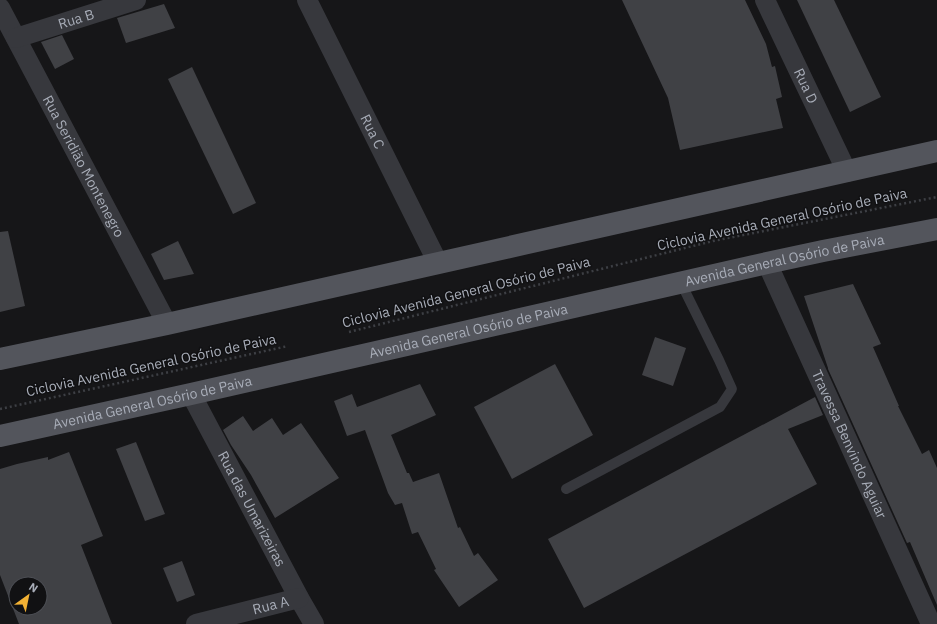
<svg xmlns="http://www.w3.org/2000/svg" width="937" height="624" font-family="'IBM Plex Sans',sans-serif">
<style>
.building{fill:#404145;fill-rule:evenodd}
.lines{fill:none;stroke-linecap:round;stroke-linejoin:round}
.path{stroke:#3d3f44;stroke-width:2.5;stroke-dasharray:2 3;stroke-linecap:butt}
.lane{stroke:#37383d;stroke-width:10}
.street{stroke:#37383d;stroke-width:20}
.primary{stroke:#53555c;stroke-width:22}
.labels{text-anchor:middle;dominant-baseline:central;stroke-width:3;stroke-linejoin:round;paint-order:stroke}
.street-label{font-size:14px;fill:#a8adb8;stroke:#111113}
</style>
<rect width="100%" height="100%" fill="#161618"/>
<!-- building -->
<g class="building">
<path d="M 622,0 L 745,0 L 766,44 L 772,67 L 775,66 L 782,97 L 776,99 L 783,128 L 680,150 L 668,98 Z"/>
<path d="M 797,0 L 834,0 L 881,97 L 850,112 Z"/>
<path d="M 164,4 L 175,28 L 126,43 L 117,18 Z"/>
<path d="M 62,35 L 74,59 L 55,69 L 41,42 Z"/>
<path d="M 192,67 L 256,203 L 233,214 L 168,79 Z"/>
<path d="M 8,231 L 25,306 L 0,312 L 0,232 Z"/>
<path d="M 178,241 L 194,274 L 164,280 L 151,254 Z"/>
<path d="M 853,284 L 881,344 L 873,347 L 899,406 L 898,406 L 922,454 L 929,450 L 937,468 L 937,605 L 910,542 L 907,543 L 828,369 L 828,368 L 804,296 Z"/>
<path d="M 655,337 L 686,348 L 673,386 L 642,375 Z"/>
<path d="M 555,364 L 593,435 L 512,479 L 474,407 Z"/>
<path d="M 420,384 L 436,415 L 391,435 L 392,437 L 407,473 L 409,473 L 413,482 L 439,473 L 458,528 L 460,527 L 474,556 L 478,553 L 498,580 L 459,607 L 434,570 L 436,569 L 418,532 L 412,534 L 402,503 L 395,505 L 388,493 L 365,430 L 347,436 L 334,401 L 352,394 L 357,407 Z"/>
<path d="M 815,397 L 823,415 L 788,429 L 817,484 L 584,608 L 548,539 Z"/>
<path d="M 243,416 L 253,431 L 272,418 L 283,435 L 301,423 L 339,478 L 275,518 L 251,475 L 231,445 L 223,430 Z"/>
<path d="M 136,442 L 165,514 L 145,521 L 116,449 Z"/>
<path d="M 69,452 L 103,536 L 81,545 L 112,624 L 19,624 L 0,575 L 0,469 L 17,464 L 48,457 L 48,460 ZM 16,584 L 40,584 L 40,608 L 16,608 Z"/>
<path d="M 182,561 L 195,595 L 177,602 L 163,568 Z"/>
</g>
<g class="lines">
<!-- path -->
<g class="path">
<path d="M 349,332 L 713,241 L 937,197"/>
<path d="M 0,409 L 288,346"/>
</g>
<!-- lane -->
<path class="lane" d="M 566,489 L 720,407 L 732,389 L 719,360 L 681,283"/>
<!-- street -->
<g class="street">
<path id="s1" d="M 307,0 L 438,263"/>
<path id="s2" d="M 765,0 L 847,172"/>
<path id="s3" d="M 0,8 L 167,324"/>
<path id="s4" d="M 16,38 L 136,0"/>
<path id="s5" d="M 767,263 L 931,624"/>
<path id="s6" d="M 191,394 L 299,598 L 314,624"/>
<path id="s7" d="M 196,624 L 299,598"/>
</g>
<!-- primary -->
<g class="primary">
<path d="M 0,359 L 167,324 L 937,151"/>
<path id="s8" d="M 0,436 L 191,394 L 767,263 L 823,251 L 937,229"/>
</g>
</g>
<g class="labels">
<!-- street labels -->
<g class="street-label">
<text stroke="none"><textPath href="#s4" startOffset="63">Rua B</textPath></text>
<text stroke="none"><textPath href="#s2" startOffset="95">Rua D</textPath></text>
<text stroke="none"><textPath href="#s1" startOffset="147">Rua C</textPath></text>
<text stroke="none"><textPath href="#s3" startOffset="179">Rua Seridião Montenegro</textPath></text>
<text transform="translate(782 219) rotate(-12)">Ciclovia Avenida General Osório de Paiva</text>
<text stroke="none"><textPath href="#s8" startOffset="804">Avenida General Osório de Paiva</textPath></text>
<text transform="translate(466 292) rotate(-14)">Ciclovia Avenida General Osório de Paiva</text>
<text stroke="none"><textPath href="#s8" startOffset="480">Avenida General Osório de Paiva</textPath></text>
<text transform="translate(151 365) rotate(-12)">Ciclovia Avenida General Osório de Paiva</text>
<text stroke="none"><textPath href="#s8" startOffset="156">Avenida General Osório de Paiva</textPath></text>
<text stroke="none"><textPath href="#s5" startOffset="199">Travessa Benvindo Aguiar</textPath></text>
<text stroke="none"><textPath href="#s6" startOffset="130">Rua das Umarizeiras</textPath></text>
<text stroke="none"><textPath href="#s7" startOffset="77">Rua A</textPath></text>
</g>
</g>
<!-- north arrow -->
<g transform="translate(28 596) rotate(33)"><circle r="19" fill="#111113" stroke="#4d4f55"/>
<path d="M0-3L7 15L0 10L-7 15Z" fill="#f2b134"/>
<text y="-6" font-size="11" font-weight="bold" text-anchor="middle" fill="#a8adb8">N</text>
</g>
</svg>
